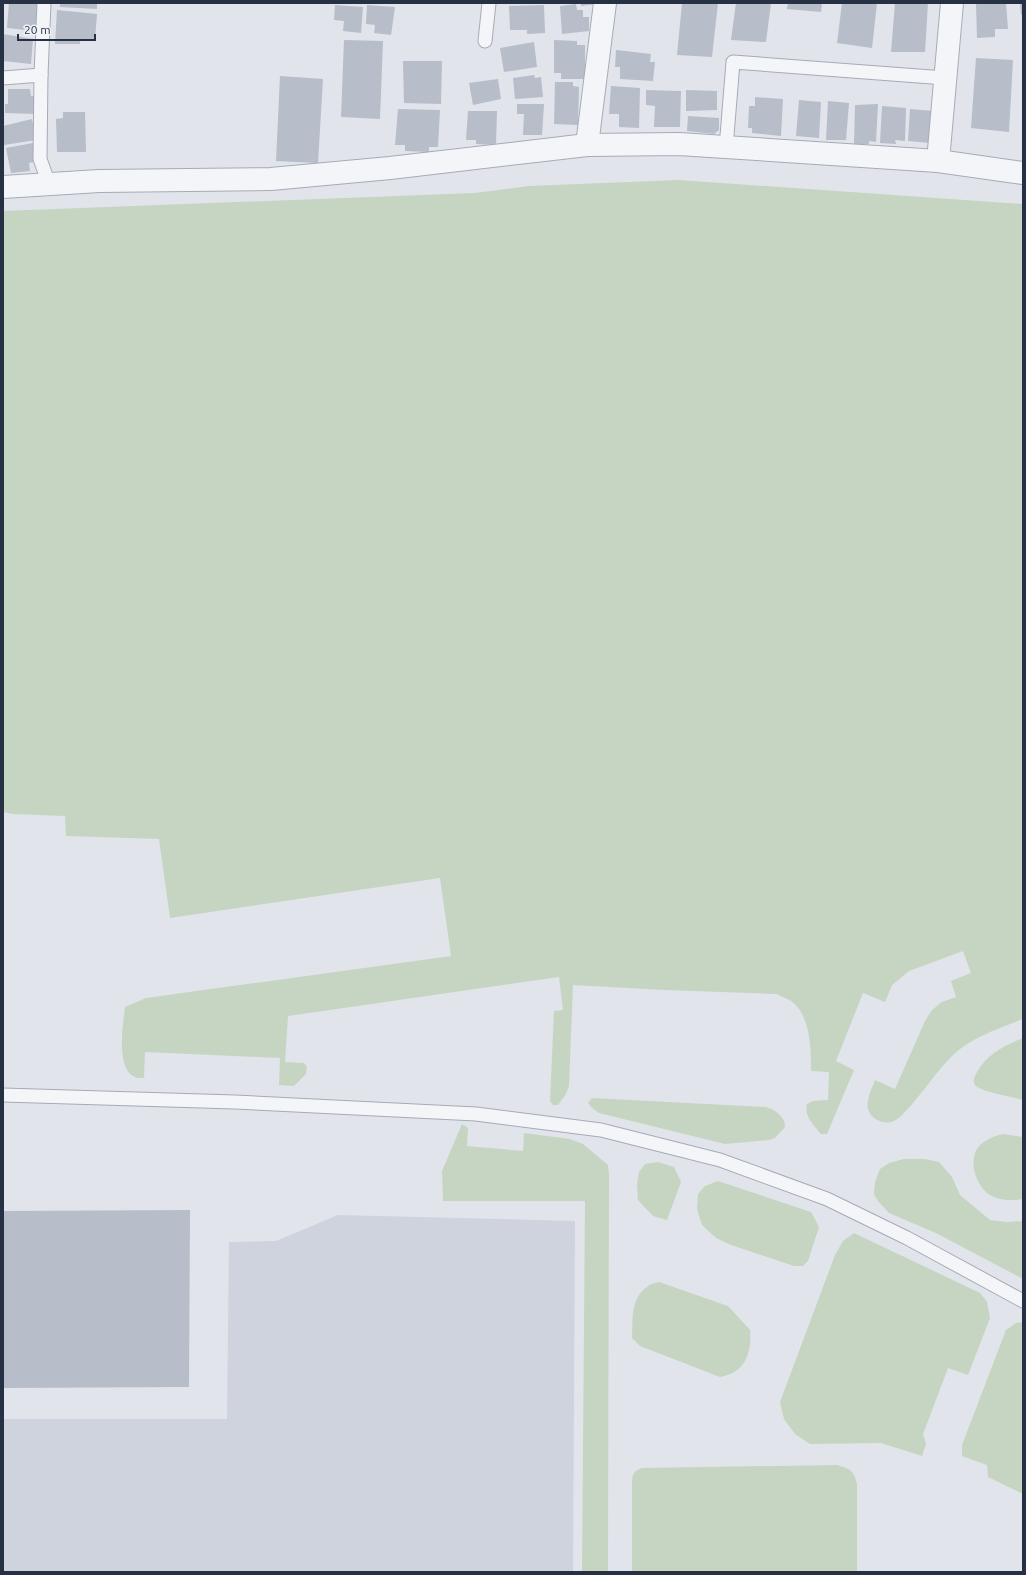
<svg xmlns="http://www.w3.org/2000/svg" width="1026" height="1575" font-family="Ubuntu,sans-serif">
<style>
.built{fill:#ced3dd}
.green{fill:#c6d5c1}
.building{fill:#b7bdc9}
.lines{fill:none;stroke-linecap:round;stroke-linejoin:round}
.service-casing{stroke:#a5abb6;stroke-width:15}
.minor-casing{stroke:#a5abb6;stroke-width:24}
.service{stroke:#f4f5f9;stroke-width:13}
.minor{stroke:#f4f5f9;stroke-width:22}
</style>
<rect width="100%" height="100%" fill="#e1e4eb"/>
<!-- built -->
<path class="built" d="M 338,1215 L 575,1221 L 573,1572 L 3,1572 L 3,1419 L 227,1419 L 229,1242 L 276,1241 Z"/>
<!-- green -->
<g class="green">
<path d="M 678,180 L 1023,204 L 1023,1019 C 998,1029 969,1038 950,1058 C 933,1076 919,1098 902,1115 C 899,1118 895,1121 891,1122 C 882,1124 870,1118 868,1109 C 866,1100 872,1088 875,1080 L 895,1089 L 925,1021 L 932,1010 L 942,1002 L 956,997 L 951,981 L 971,973 L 963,951 L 909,971 L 892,985 L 885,1002 L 863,993 L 836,1061 L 854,1070 L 827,1134 L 821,1134 C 814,1125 804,1117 807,1104 L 813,1101 L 828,1100 L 829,1072 L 811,1071 C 811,1050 811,1015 791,1001 C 786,998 781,996 776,994 L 664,990 L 573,985 L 569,1086 L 566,1094 L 558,1105 L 553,1105 L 550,1101 L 554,1011 L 563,1010 L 559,977 L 288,1016 L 285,1062 L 304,1063 L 307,1067 L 306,1074 L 294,1086 L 279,1085 L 280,1058 L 145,1052 L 144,1078 C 113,1081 123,1025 125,1007 L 146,998 L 451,956 L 440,878 L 170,918 L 159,839 L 66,836 L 65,816 L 13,814 L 3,812 L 3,211 L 474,193 L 529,186 Z"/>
<path d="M 1023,1038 L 1023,1100 C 1013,1097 983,1092 976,1086 C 972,1082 974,1078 976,1074 C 986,1055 1003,1046 1023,1038 Z"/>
<path d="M 592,1098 L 766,1107 C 775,1110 785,1116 785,1127 L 775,1138 L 769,1140 L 725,1144 L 599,1113 L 592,1108 L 588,1103 Z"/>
<path d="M 462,1124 L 468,1128 L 467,1146 L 523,1151 L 524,1133 L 570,1139 L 583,1144 L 608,1165 L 609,1174 L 608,1572 L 582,1572 L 585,1201 L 443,1201 L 442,1171 Z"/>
<path d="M 1003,1134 L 1023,1137 L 1023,1199 C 1011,1201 997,1201 987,1193 C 974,1182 968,1158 980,1145 C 987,1139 994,1136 1003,1134 Z"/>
<path d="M 904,1159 L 925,1159 L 939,1162 L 952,1177 L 960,1195 L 990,1220 L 1007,1222 L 1023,1221 L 1023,1279 L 936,1233 L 889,1213 L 878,1201 L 874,1194 L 875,1182 L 880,1169 L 889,1163 Z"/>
<path d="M 658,1162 L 674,1167 L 681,1182 L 667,1220 L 653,1216 L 638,1200 L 637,1184 L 639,1172 L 645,1164 Z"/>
<path d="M 718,1181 L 811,1212 L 819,1227 L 808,1261 L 803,1266 L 794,1266 L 731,1245 L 716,1238 L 702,1225 L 697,1209 L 698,1194 L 705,1186 Z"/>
<path d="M 854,1233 L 980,1293 L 987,1302 L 990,1318 L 968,1375 L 948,1368 L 923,1434 L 926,1444 L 922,1456 L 881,1443 L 810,1444 L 795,1434 L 784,1419 L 780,1402 L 835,1255 L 843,1241 Z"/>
<path d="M 659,1282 L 728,1306 L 750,1330 C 752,1353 745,1373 720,1377 L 640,1346 L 632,1338 C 633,1321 630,1298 647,1287 C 650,1284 655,1283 659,1282 Z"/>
<path d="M 1023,1322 L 1023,1494 L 988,1477 L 987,1465 L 962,1456 L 962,1445 L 1006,1330 L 1016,1323 Z"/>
<path d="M 837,1465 C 850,1469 854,1470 857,1484 L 857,1572 L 632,1572 L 632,1485 C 632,1475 633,1471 642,1468 Z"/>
</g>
<!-- building -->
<g class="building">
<path d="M 9,3 L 38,3 L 36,31 L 7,28 Z"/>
<path d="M 60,3 L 97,3 L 97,9 L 60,7 Z"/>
<path d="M 581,3 L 597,3 L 597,4 L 581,6 Z"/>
<path d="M 682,3 L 718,3 L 712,57 L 677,55 Z"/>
<path d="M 736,3 L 771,3 L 766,42 L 731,40 Z"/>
<path d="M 788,3 L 822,3 L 821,12 L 787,9 Z"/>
<path d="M 842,3 L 877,3 L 872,48 L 837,43 Z"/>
<path d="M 895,3 L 928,3 L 925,52 L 891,52 Z"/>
<path d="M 976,3 L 1006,3 L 1008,29 L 995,29 L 995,37 L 977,38 Z"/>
<path d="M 1020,3 L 1023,3 L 1023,14 L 1021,15 Z"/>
<path d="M 576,4 L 577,10 L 583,10 L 583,17 L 589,17 L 589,31 L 562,34 L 560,6 Z"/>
<path d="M 335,5 L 363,7 L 361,33 L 343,31 L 344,21 L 334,20 Z"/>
<path d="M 367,5 L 395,7 L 391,35 L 374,33 L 375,25 L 366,24 Z"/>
<path d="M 544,5 L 545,33 L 527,34 L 527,30 L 510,30 L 509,6 Z"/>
<path d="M 57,10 L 97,14 L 95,40 L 80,39 L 80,44 L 55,44 Z"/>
<path d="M 3,34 L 33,39 L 31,64 L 3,61 Z"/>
<path d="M 344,40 L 383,41 L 380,119 L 341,117 Z"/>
<path d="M 554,40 L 577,41 L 577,45 L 585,45 L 585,79 L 561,79 L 561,73 L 554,73 Z"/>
<path d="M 534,42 L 537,67 L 504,72 L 500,48 Z"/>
<path d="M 616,50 L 651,54 L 650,62 L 655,62 L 653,81 L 620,79 L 620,67 L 615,67 Z"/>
<path d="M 976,58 L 1013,60 L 1009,132 L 971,128 Z"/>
<path d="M 403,61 L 442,61 L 441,104 L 404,103 Z"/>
<path d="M 534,75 L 535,78 L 541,77 L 543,97 L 515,99 L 513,78 Z"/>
<path d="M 280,76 L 323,79 L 318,163 L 276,161 Z"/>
<path d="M 498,79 L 501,99 L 473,105 L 469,83 Z"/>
<path d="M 555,82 L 573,82 L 573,86 L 579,87 L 578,125 L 554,124 Z"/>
<path d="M 611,86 L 640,88 L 639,128 L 619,127 L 619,114 L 609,114 Z"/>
<path d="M 8,89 L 30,89 L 31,96 L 36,96 L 36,114 L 5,113 L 5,104 L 8,104 Z"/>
<path d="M 646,90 L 681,91 L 680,127 L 654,127 L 655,106 L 646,105 Z"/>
<path d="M 686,90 L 717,91 L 717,110 L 686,111 Z"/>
<path d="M 755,97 L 783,99 L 781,136 L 752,133 L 752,128 L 748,128 L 749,106 L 755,106 Z"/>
<path d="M 799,100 L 821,102 L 819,138 L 796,136 Z"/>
<path d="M 828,101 L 849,103 L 846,140 L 826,140 Z"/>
<path d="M 517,104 L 544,104 L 542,135 L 523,135 L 524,114 L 517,114 Z"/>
<path d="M 878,104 L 876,142 L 869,141 L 869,144 L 854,144 L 855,105 Z"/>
<path d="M 882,106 L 906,108 L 905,141 L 895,140 L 896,144 L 880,143 Z"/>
<path d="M 398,109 L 440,110 L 438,147 L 429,147 L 429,152 L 405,151 L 405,145 L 395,145 Z"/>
<path d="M 910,109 L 934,111 L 931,143 L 908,141 Z"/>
<path d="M 468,111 L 497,111 L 496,145 L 476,144 L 476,140 L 466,140 Z"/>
<path d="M 63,112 L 85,112 L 86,152 L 57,152 L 56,119 L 63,118 Z"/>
<path d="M 688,116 L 719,118 L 719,130 L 714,134 L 687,131 Z"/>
<path d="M 32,119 L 36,140 L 4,145 L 3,126 Z"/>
<path d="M 33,143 L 37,161 L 29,163 L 30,171 L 11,173 L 6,148 Z"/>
<path d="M 190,1210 L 189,1387 L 3,1388 L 3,1211 Z"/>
</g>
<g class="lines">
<!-- service casing -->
<g class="service-casing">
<g id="service">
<path d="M 485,41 L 489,3"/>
<path d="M 41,75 L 44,3"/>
<path d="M 3,78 L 41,75 L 40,159 L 49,184"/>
<path d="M 726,148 L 733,62 L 945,78"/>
<path d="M 3,1095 L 235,1102 L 476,1114 L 601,1130 L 720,1160 L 827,1199 L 907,1238 L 1023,1301"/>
</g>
</g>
<!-- minor casing -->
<g class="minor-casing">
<g id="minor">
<path d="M 587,145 L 605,3"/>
<path d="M 938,161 L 952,3"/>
<path d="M 3,187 L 99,181 L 271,179 L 390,168 L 587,145 L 679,144 L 938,161 L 1023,173"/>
</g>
</g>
<!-- service -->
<use href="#service" class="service"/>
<!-- minor -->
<use href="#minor" class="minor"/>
</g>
<!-- border -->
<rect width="1026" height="1575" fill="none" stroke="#273144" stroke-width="8"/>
<!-- scale -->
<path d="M18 34v6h77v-6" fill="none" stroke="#273144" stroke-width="2"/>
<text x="24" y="34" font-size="12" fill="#273144" stroke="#f0f3f8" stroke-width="3" paint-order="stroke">20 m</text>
</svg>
